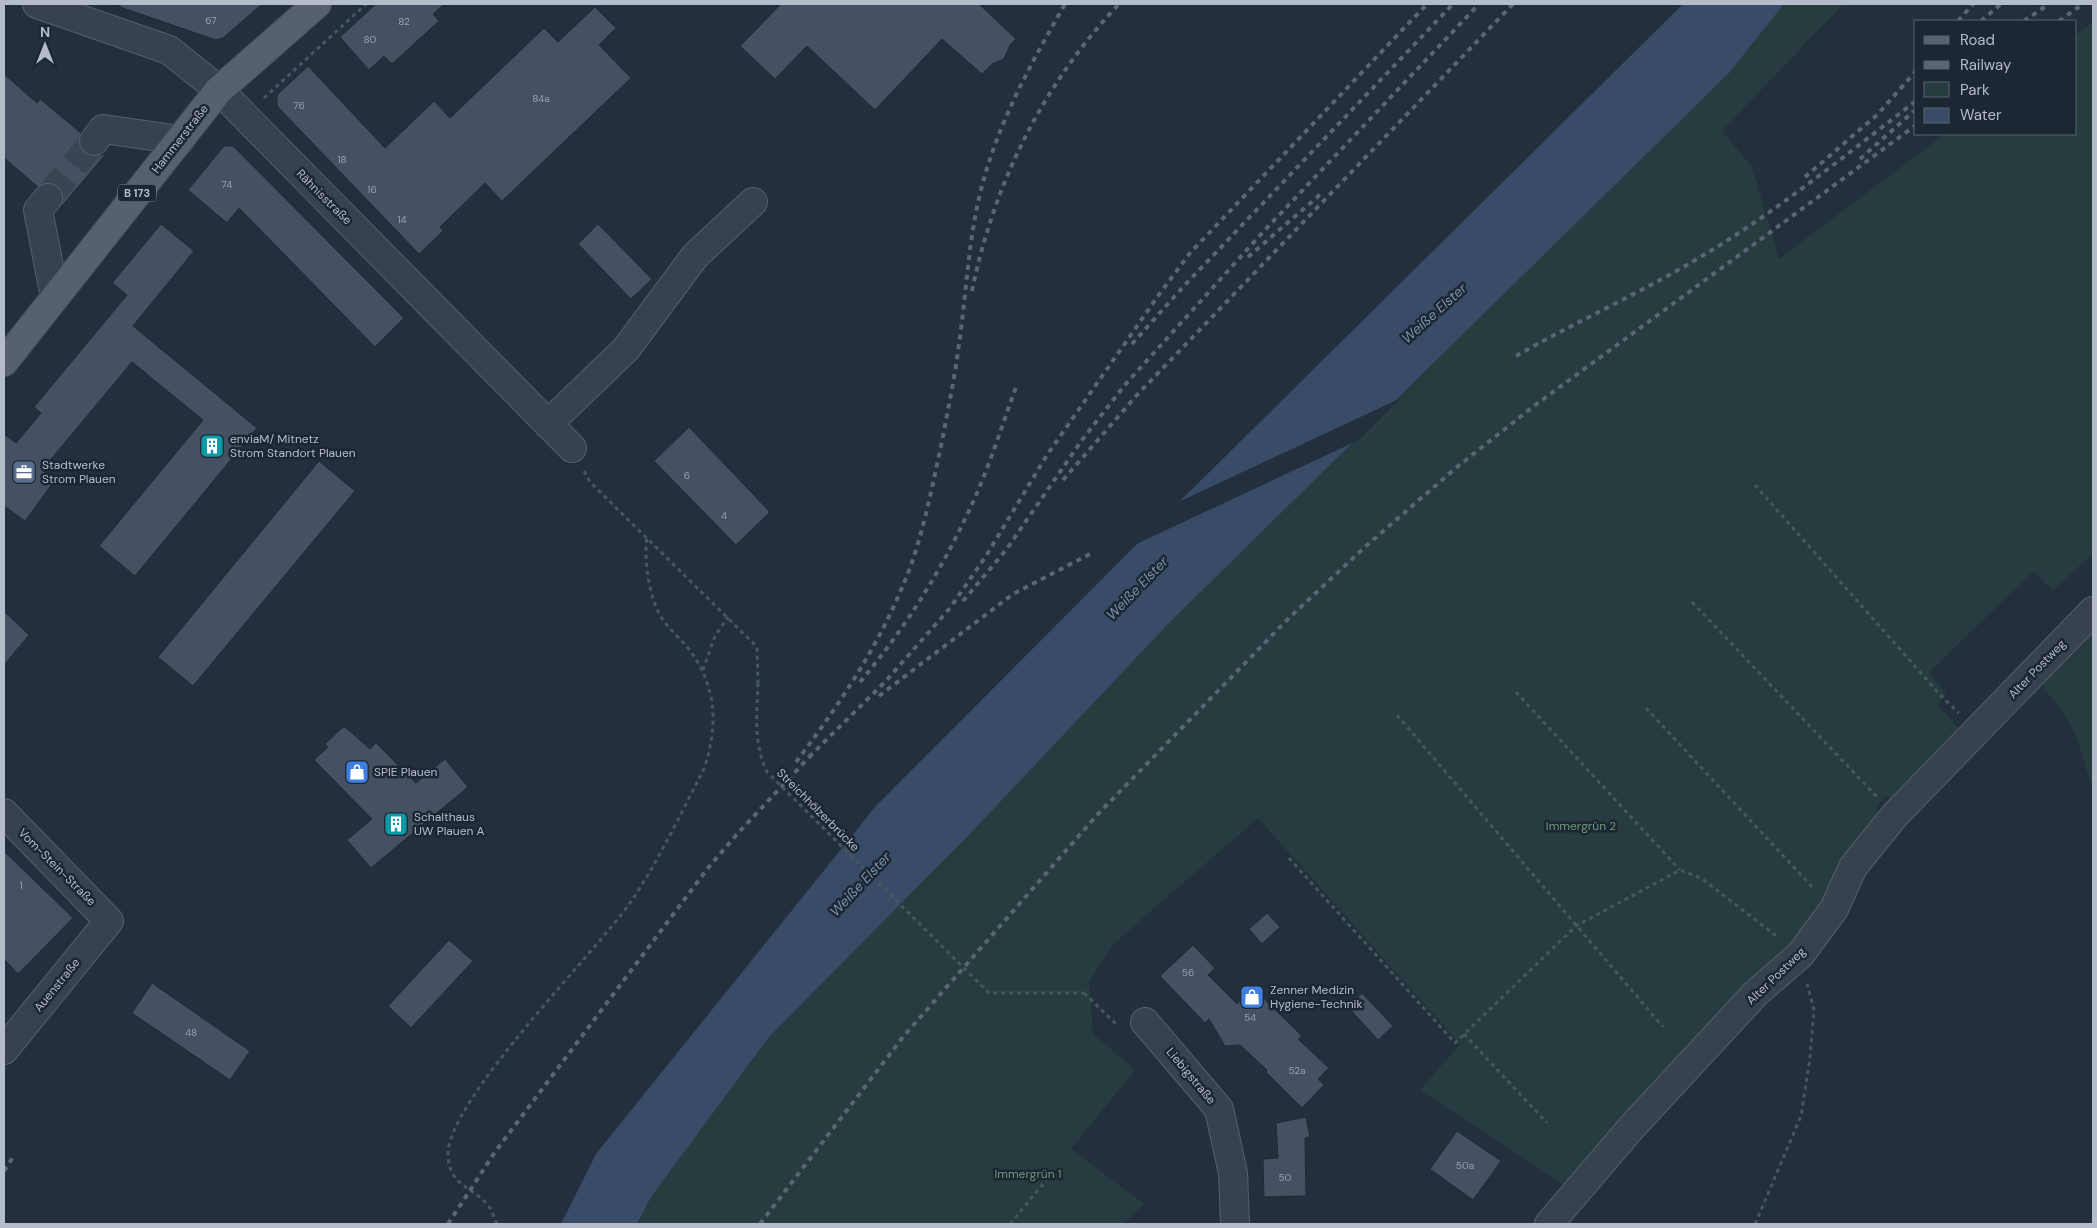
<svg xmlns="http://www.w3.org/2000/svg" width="2097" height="1228" font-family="'DM Sans',sans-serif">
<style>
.green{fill:#263c3f}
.water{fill:#394c67}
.pier{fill:#242f3e}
.building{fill:#455162;stroke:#1f2835}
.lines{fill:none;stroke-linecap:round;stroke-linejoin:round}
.minor-tunnel{stroke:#3a4453;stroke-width:28;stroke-dasharray:28 14;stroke-linecap:butt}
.minor-casing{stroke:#565f6c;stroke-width:30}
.major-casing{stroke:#414a57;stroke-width:30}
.path{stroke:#44595c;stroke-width:3;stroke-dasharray:4 4;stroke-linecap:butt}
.minor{stroke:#38414e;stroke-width:28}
.major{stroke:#56606e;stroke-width:28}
.rail{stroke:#5a6575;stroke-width:4;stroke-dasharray:5 5;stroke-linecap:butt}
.path-bridge{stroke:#44595c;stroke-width:3;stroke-dasharray:4 4;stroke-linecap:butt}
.labels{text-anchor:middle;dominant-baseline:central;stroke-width:5;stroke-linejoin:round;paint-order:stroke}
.number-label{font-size:10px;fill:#98a1af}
.shield{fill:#1d2633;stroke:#878f9c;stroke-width:1}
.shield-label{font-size:11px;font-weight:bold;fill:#b4bcc9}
.street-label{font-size:12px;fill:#b4bcc9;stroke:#1d2633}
.poi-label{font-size:12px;fill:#b4bcc9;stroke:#1d2633;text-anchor:start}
.park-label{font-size:12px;fill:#6b9a76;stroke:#1d2633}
.water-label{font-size:14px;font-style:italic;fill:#7c92b1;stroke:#1d2633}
</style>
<rect width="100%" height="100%" fill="#242f3e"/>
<!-- green -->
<g class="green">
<path d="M 1784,4 L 1843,4 L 1722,131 L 1752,167 L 1779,259 L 1945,134 L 2076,134 L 2076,35 L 2093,22 L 2093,553 L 2053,591 L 2034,571 L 1929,672 L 1946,693 L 1938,705 L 1962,732 L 1896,804 L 1886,795 L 1877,806 L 1878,822 L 1802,940 L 1570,1189 L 1420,1090 L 1460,1044 L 1258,818 L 1113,944 L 1089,982 L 1093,1034 L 1135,1070 L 1071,1149 L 1144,1204 L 1123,1224 L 637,1224 L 651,1197 L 769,1037 L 967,837 L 1169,623 L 1729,73 Z"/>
<path d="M 2093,630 L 2093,786 C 2085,770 2083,753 2076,737 C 2069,718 2056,703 2043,688 L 2049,670 Z"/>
</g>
<!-- water -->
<path class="water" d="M 1683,4 L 1784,4 L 1729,73 L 1169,623 L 967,837 L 769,1037 L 651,1197 L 637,1224 L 561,1224 L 596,1154 L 875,807 L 1172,509 Z"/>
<!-- pier -->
<path class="pier" d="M 1401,398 L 1359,440 L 1132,546 L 1172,505 Z"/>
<!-- building -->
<g class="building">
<path d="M 120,4 L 262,4 L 223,38 L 216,40 L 120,7 Z"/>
<path d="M 376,4 L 444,4 L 433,14 L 439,21 L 392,64 L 384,56 L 369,70 L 340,37 Z"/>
<path d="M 781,4 L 979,4 L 1016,39 L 1010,45 L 1004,59 L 992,64 L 982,74 L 942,39 L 875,110 L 807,46 L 775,79 L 740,46 Z"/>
<path d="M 595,7 L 616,28 L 599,45 L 631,78 L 502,201 L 485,183 L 440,227 L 443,231 L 419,254 L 277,106 L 277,95 L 308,66 L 385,148 L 434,101 L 450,118 L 544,28 L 558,42 Z"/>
<path d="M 4,74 L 37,103 L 40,99 L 81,133 L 80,147 L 84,153 L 93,157 L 106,154 L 61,207 L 63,193 L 58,186 L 50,183 L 38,187 L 4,158 Z"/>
<path d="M 224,146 L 233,146 L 404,318 L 375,347 L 239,208 L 227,223 L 188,190 Z"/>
<path d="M 161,224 L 194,251 L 133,326 L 257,428 L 135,576 L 99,546 L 203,420 L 132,362 L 42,470 L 55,480 L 25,521 L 4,506 L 4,434 L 16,443 L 41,413 L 34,407 L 127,295 L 112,283 Z"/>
<path d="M 598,224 L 652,279 L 631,299 L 578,244 Z"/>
<path d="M 689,427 L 770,512 L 736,545 L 654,461 Z"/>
<path d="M 319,461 L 355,491 L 193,686 L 158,657 Z"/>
<path d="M 4,611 L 29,635 L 4,665 Z"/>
<path d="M 344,726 L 370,749 L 376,743 L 416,783 L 445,759 L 468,787 L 371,868 L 347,840 L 372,819 L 314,760 L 328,747 L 325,744 Z"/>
<path d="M 4,851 L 73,918 L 18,974 L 4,959 Z"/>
<path d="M 1267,913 L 1280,927 L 1262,944 L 1249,929 Z"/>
<path d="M 449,940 L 473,961 L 411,1028 L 388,1006 Z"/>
<path d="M 1193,945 L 1215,968 L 1208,975 L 1237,1004 L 1253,988 L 1302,1036 L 1298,1039 L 1329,1068 L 1318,1079 L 1324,1085 L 1302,1108 L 1266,1072 L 1267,1070 L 1240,1045 L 1225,1046 L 1209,1019 L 1205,1023 L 1160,976 Z"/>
<path d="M 152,983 L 250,1051 L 230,1080 L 132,1013 Z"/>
<path d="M 1362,993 L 1393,1026 L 1378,1040 L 1348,1007 Z"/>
<path d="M 1306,1117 L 1310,1137 L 1305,1138 L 1306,1196 L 1264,1197 L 1263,1159 L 1278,1158 L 1276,1123 Z"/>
<path d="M 1457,1131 L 1501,1161 L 1473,1200 L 1430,1169 Z"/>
</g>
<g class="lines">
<!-- minor-tunnel -->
<path class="minor-tunnel" d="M 48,198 L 94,141"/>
<!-- minor casing -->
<g class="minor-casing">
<g id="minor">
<path d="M 37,4 L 169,50 L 219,90 L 572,448"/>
<path d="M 94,141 L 103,129 L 180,140"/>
<path d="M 48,198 L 38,210 L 55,297"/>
<path d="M 548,424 L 626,349 L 695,256 L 753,202"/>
<path d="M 4,813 L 109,921 L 4,1050"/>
<path d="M 1145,1022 L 1219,1109 L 1233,1173 L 1235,1224"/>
<path d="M 1549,1224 L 1631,1128 L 1756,993 L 1800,955 L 1834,909 L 1853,867 L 1895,815 L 2093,611"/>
</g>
</g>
<!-- major casing -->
<g class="major-casing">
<path id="major" d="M 4,362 L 219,90 L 317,4"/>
</g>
<!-- path -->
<g class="path">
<path d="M 264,98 L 366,4"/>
<path d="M 584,471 L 590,482 L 757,647 L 758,683"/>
<path d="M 1755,485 L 1943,698 L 1959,713"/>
<path d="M 1692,602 L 1877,797"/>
<path d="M 703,670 L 715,636 L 728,617"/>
<path d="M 1516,692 L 1680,870"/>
<path d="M 1646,708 L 1814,889"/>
<path d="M 1397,715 L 1663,1027"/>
<path d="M 1289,858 L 1455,1043 L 1576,926 L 1680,870 L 1701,878 L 1779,938"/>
<path d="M 1084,993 L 1118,1026"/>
<path d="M 1464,1034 L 1547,1123"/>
<path d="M 497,1224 C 494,1218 492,1209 487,1204 C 471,1186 450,1186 448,1156 C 445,1103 595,953 630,903 C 658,862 680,815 703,771 C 719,728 717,684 688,648 C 677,635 663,624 657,609 C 648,588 644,559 647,537"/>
<path d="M 1010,1224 L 1053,1172"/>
<path d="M 1755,1224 L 1801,1116 L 1810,1058 L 1814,1010 L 1807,984"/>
</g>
<!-- minor -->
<use href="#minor" class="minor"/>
<!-- major -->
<use href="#major" class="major"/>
<!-- rail -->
<g class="rail">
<path d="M 1958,21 L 1973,4"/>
<path d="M 1981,21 L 2001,4"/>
<path d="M 2024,21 L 2049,4"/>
<path d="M 2059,21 L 2083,4"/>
<path d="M 1860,159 L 1914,111"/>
<path d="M 1805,177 L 1877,115 L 1916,71"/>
<path d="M 1248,257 L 1322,193"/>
<path d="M 972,291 C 994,183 1043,84 1119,4"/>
<path d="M 1132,344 L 1183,287 L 1453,4"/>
<path d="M 1516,356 C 1579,320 1645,291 1707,253 C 1780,209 1848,153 1916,101"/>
<path d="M 1063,480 L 1137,395 L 1513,4"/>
<path d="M 963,601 L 1006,550 L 1082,440 L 1124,386 L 1263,232 L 1479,4"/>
<path d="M 860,682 C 902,632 937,578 965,519 C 986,477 1000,431 1016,387"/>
<path d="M 879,696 L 1013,594 L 1092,553"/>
<path d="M 809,757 L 885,682 L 950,608 L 986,556 L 1047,455 L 1158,296 L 1190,253 L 1427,4"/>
<path d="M 796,762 C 843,700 884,638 911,565 C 925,525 933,483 942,441 C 948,409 955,377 959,344 C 966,296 968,246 979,198 C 995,128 1030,65 1065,4"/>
<path d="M 4,1171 L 15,1154"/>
<path d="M 448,1224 L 495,1152 L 708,868 L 739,832 L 813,753"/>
<path d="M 760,1224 L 903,1037 L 1098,814 L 1289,618 L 1366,546 L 1457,467 L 1534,406 L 1916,125"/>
</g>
<!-- path-bridge -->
<path class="path-bridge" d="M 758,683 C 757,714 753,743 767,772 L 989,993 L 1084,993"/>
</g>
<!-- icons -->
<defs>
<g id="building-square" transform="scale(1.25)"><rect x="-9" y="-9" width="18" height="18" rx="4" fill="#0f9aa8" stroke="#1d2633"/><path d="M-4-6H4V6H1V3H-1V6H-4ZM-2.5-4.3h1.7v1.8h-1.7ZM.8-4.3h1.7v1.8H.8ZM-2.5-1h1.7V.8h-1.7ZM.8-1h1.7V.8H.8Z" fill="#fff"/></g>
<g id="office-square" transform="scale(1.25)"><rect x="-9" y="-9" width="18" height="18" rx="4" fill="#5c6f8a" stroke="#1d2633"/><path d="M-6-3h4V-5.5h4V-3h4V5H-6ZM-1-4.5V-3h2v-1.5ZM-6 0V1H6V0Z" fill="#fff"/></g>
<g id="shop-square" transform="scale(1.25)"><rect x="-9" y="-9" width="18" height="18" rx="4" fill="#3f7fe0" stroke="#1d2633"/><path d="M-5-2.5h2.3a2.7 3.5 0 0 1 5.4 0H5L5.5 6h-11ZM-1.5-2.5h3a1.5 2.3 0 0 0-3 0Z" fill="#fff"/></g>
</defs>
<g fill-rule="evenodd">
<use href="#building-square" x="212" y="446"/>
<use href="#office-square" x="24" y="472"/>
<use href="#shop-square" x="357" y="772"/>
<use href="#building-square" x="396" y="824"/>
<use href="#shop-square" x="1252" y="997"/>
</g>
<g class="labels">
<!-- number labels -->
<g class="number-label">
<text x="211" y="20">67</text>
<text x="404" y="21">82</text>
<text x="370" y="39">80</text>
<text x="541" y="98">84a</text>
<text x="299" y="105">76</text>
<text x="342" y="159">18</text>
<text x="227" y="184">74</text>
<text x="372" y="189">16</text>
<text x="402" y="219">14</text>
<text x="687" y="475">6</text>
<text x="724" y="515">4</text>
<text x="21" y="885">1</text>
<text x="1188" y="972">56</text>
<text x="1250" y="1017">54</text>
<text x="191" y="1032">48</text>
<text x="1297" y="1070">52a</text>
<text x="1465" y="1165">50a</text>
<text x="1285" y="1177">50</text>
</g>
<!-- shield labels -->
<rect class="shield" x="118" y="184.5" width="38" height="17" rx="4"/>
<g class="shield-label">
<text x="137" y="193">B 173</text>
</g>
<!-- street labels -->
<g class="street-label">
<text transform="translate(180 139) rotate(-52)">Hammerstraße</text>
<text transform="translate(324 197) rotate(45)">Rähnisstraße</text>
<text transform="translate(2037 669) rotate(-46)">Alter Postweg</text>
<text transform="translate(818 810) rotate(45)">Streichhölzerbrücke</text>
<text transform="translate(57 867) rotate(45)">Vom-Stein-Straße</text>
<text transform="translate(1776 976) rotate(-44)">Alter Postweg</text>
<text transform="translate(57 985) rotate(-51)">Auenstraße</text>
<text transform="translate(1191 1076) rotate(50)">Liebigstraße</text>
</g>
<!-- poi labels -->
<g class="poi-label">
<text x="230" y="439">enviaM/ Mitnetz<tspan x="230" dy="14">Strom Standort Plauen</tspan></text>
<text x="42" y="465">Stadtwerke<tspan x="42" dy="14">Strom Plauen</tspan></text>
<text x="374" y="772">SPIE Plauen</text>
<text x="414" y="817">Schalthaus<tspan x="414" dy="14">UW Plauen A</tspan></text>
<text x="1270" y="990">Zenner Medizin<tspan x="1270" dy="14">Hygiene-Technik</tspan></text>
</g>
<!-- park labels -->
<g class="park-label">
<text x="1581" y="826">Immergrün 2</text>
<text x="1028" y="1174">Immergrün 1</text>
</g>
<!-- water labels -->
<g class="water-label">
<text transform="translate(1434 313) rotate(-42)">Weiße Elster</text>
<text transform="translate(1137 588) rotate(-46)">Weiße Elster</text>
<text transform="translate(860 884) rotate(-47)">Weiße Elster</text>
</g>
</g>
<!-- border -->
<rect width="2097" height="1228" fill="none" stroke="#b4bcc9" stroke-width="10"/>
<!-- legend -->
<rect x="1914" y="20" width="162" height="115" fill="#1d2633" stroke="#59626f"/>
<rect x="1924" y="36" width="25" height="8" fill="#56606e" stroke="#59626f"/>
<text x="1960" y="45" font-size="15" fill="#b4bcc9">Road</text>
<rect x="1924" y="61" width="25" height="8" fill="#5a6575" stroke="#59626f"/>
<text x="1960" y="70" font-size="15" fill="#b4bcc9">Railway</text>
<rect x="1924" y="82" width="25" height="15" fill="#263c3f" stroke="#59626f"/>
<text x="1960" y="95" font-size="15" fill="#b4bcc9">Park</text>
<rect x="1924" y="108" width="25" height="15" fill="#394c67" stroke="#59626f"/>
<text x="1960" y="120" font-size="15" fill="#b4bcc9">Water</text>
<!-- north arrow -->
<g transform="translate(45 45)" stroke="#1d2633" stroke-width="4" paint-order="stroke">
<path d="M0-4L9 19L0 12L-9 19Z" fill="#b4bcc9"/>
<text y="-8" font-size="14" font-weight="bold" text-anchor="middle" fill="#b4bcc9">N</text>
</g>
</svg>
